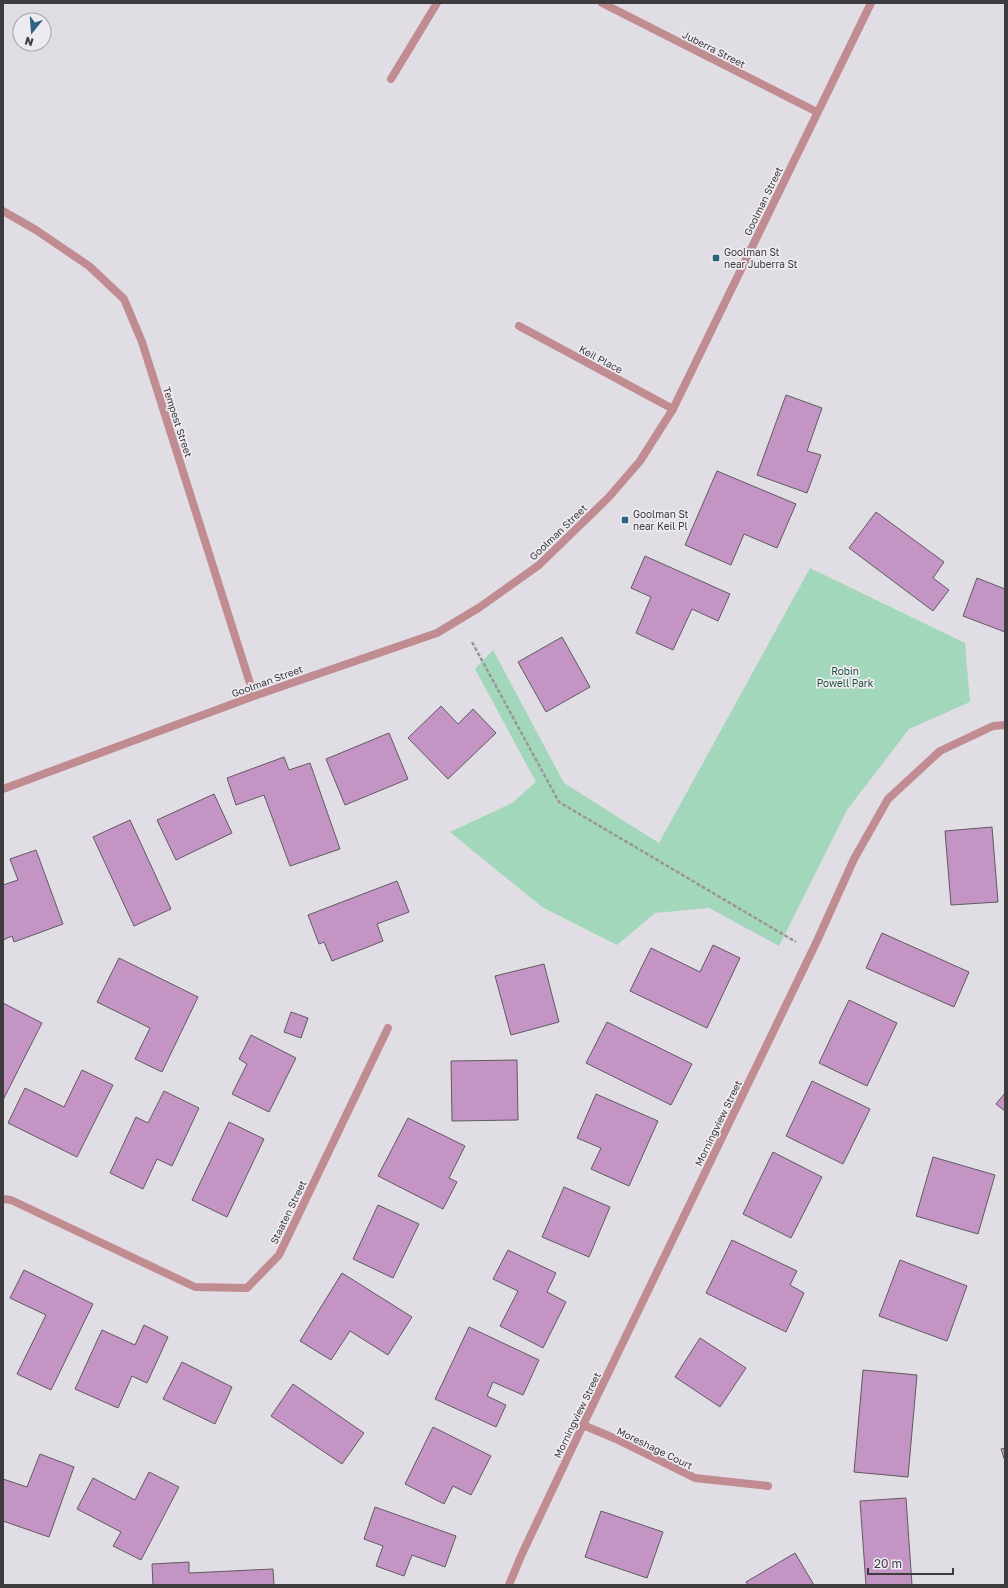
<svg xmlns="http://www.w3.org/2000/svg" width="1008" height="1588" font-family="'Golos Text',sans-serif">
<style>
.green{fill:#a3d7bb}
.building{fill:#c394c4;stroke:#605b61}
.lines{fill:none;stroke-linecap:round;stroke-linejoin:round}
.path{stroke:#99969b;stroke-width:2.5;stroke-dasharray:4 2;stroke-linecap:butt}
.minor{stroke:#c08b91;stroke-width:8}
.poi-dot{fill:#2e637f;stroke:#eeeaf1;stroke-width:1.5}
.labels{text-anchor:middle;dominant-baseline:central;stroke-width:3.5;stroke-linejoin:round;paint-order:stroke}
.street-label{font-size:10px;fill:#3d3b3e;stroke:#eeeaf1}
.poi-label{font-size:10px;fill:#3d3b3e;stroke:#eeeaf1;text-anchor:start}
.park-label{font-size:10px;fill:#20543c;stroke:#eeeaf1}
</style>
<rect width="100%" height="100%" fill="#e1dde4"/>
<!-- green -->
<path class="green" d="M 810,568 L 965,643 L 970,702 L 909,729 L 847,810 L 779,946 L 709,908 L 655,913 L 617,945 L 542,907 L 450,832 L 512,803 L 536,782 L 475,669 L 493,650 L 564,783 L 659,843 Z"/>
<!-- building -->
<g class="building">
<path d="M 786,395 L 822,408 L 807,451 L 821,455 L 807,493 L 757,475 Z"/>
<path d="M 717,471 L 796,504 L 777,548 L 744,534 L 731,565 L 685,545 Z"/>
<path d="M 876,512 L 944,562 L 933,578 L 949,590 L 933,611 L 849,548 Z"/>
<path d="M 645,556 L 730,594 L 718,621 L 692,609 L 673,650 L 636,633 L 651,597 L 631,588 Z"/>
<path d="M 977,578 L 1005,589 L 1005,632 L 963,616 Z"/>
<path d="M 562,637 L 590,687 L 546,712 L 518,662 Z"/>
<path d="M 441,706 L 458,724 L 473,709 L 496,733 L 448,779 L 408,738 Z"/>
<path d="M 389,733 L 408,779 L 345,805 L 326,759 Z"/>
<path d="M 284,757 L 289,770 L 310,763 L 340,849 L 290,866 L 264,795 L 236,805 L 227,778 Z"/>
<path d="M 214,794 L 232,833 L 176,860 L 157,820 Z"/>
<path d="M 130,820 L 171,909 L 134,926 L 93,837 Z"/>
<path d="M 992,827 L 998,902 L 951,905 L 945,831 Z"/>
<path d="M 36,850 L 63,924 L 14,942 L 12,936 L 3,940 L 3,885 L 18,880 L 10,859 Z"/>
<path d="M 397,881 L 409,912 L 377,924 L 383,941 L 332,961 L 324,942 L 319,944 L 308,915 Z"/>
<path d="M 882,933 L 969,972 L 954,1007 L 866,968 Z"/>
<path d="M 713,945 L 740,958 L 707,1028 L 630,991 L 651,948 L 700,972 Z"/>
<path d="M 119,958 L 198,997 L 162,1072 L 135,1059 L 150,1028 L 97,1002 Z"/>
<path d="M 544,964 L 559,1022 L 511,1035 L 495,976 Z"/>
<path d="M 849,1000 L 897,1023 L 867,1086 L 819,1063 Z"/>
<path d="M 3,1003 L 42,1023 L 3,1100 Z"/>
<path d="M 291,1012 L 308,1018 L 301,1038 L 284,1032 Z"/>
<path d="M 607,1022 L 692,1064 L 671,1105 L 586,1063 Z"/>
<path d="M 251,1035 L 296,1058 L 269,1112 L 232,1094 L 247,1064 L 239,1059 Z"/>
<path d="M 517,1060 L 518,1120 L 452,1121 L 451,1061 Z"/>
<path d="M 82,1070 L 113,1085 L 77,1157 L 8,1123 L 25,1088 L 64,1107 Z"/>
<path d="M 812,1081 L 870,1109 L 843,1164 L 786,1136 Z"/>
<path d="M 164,1091 L 199,1108 L 172,1166 L 157,1159 L 143,1189 L 110,1173 L 136,1117 L 148,1123 Z"/>
<path d="M 1005,1093 L 1005,1111 L 996,1104 Z"/>
<path d="M 596,1094 L 658,1121 L 629,1186 L 591,1169 L 601,1148 L 577,1138 Z"/>
<path d="M 408,1118 L 465,1146 L 449,1178 L 457,1182 L 443,1209 L 378,1176 Z"/>
<path d="M 229,1122 L 264,1139 L 227,1217 L 192,1200 Z"/>
<path d="M 773,1152 L 822,1177 L 791,1238 L 743,1214 Z"/>
<path d="M 933,1157 L 995,1175 L 978,1234 L 916,1216 Z"/>
<path d="M 564,1187 L 610,1207 L 589,1257 L 542,1237 Z"/>
<path d="M 378,1205 L 419,1224 L 393,1278 L 353,1259 Z"/>
<path d="M 732,1240 L 797,1271 L 790,1285 L 804,1293 L 786,1332 L 706,1293 Z"/>
<path d="M 508,1250 L 556,1273 L 547,1292 L 566,1302 L 543,1348 L 500,1326 L 518,1291 L 493,1279 Z"/>
<path d="M 900,1260 L 967,1286 L 947,1341 L 879,1316 Z"/>
<path d="M 24,1270 L 93,1304 L 51,1390 L 17,1374 L 46,1315 L 10,1298 Z"/>
<path d="M 342,1273 L 412,1317 L 388,1355 L 350,1331 L 331,1360 L 300,1341 Z"/>
<path d="M 144,1325 L 168,1337 L 147,1383 L 132,1376 L 118,1408 L 75,1389 L 102,1330 L 135,1345 Z"/>
<path d="M 469,1327 L 539,1360 L 523,1395 L 493,1382 L 487,1396 L 506,1405 L 496,1427 L 435,1399 Z"/>
<path d="M 700,1338 L 746,1368 L 720,1407 L 675,1377 Z"/>
<path d="M 182,1362 L 232,1387 L 215,1424 L 163,1399 Z"/>
<path d="M 863,1370 L 917,1375 L 908,1477 L 854,1472 Z"/>
<path d="M 293,1384 L 364,1433 L 342,1464 L 271,1416 Z"/>
<path d="M 433,1427 L 491,1456 L 471,1495 L 453,1486 L 444,1504 L 405,1484 Z"/>
<path d="M 1005,1448 L 1005,1461 L 1001,1449 Z"/>
<path d="M 40,1454 L 74,1467 L 49,1537 L 3,1521 L 3,1479 L 27,1487 Z"/>
<path d="M 149,1472 L 179,1487 L 141,1560 L 113,1546 L 121,1532 L 77,1509 L 93,1478 L 135,1500 Z"/>
<path d="M 906,1498 L 912,1585 L 866,1585 L 860,1501 Z"/>
<path d="M 375,1507 L 456,1536 L 445,1567 L 412,1555 L 404,1576 L 376,1566 L 383,1546 L 364,1539 Z"/>
<path d="M 601,1511 L 663,1532 L 647,1578 L 585,1557 Z"/>
<path d="M 795,1553 L 814,1585 L 748,1585 L 746,1582 Z"/>
<path d="M 189,1562 L 189,1573 L 273,1569 L 274,1585 L 153,1585 L 152,1564 Z"/>
</g>
<g class="lines">
<!-- path -->
<path class="path" d="M 472,642 L 559,802 L 796,942"/>
<!-- minor -->
<g class="minor">
<path d="M 602,3 L 817,112"/>
<path d="M 391,79 L 437,3"/>
<path d="M 3,211 L 36,230 L 89,266 L 124,299 L 142,342 L 254,696"/>
<path d="M 519,326 L 673,409"/>
<path d="M 3,789 L 254,696 L 437,633 L 480,607 L 539,565 L 609,497 L 640,461 L 673,409 L 871,3"/>
<path d="M 3,1199 L 11,1200 L 195,1287 L 247,1288 L 279,1255 L 388,1028"/>
<path d="M 583,1425 L 616,1439 L 695,1478 L 768,1486"/>
<path d="M 509,1585 L 521,1556 L 583,1425 L 817,941 L 854,859 L 888,799 L 940,751 L 993,726 L 1005,725"/>
</g>
</g>
<!-- markers -->
<g class="poi-dot">
<rect x="712" y="254" width="8" height="8" rx="2"/>
<rect x="621" y="516" width="8" height="8" rx="2"/>
</g>
<g class="labels">
<!-- street labels -->
<g class="street-label">
<text transform="translate(714 49) rotate(27)">Juberra Street</text>
<text transform="translate(763 201) rotate(-64)">Goolman Street</text>
<text transform="translate(601 359) rotate(28)">Keil Place</text>
<text transform="translate(178 422) rotate(72)">Tempest Street</text>
<text transform="translate(558 532) rotate(-44)">Goolman Street</text>
<text transform="translate(267 681) rotate(-20)">Goolman Street</text>
<text transform="translate(718 1123) rotate(-64)">Morningview Street</text>
<text transform="translate(288 1212) rotate(-64)">Staaten Street</text>
<text transform="translate(577 1415) rotate(-64)">Morningview Street</text>
<text transform="translate(655 1448) rotate(26)">Moreshage Court</text>
</g>
<!-- poi labels -->
<g class="poi-label">
<text x="724" y="252">Goolman St<tspan x="724" dy="12">near Juberra St</tspan></text>
<text x="633" y="514">Goolman St<tspan x="633" dy="12">near Keil Pl</tspan></text>
</g>
<!-- park labels -->
<g class="park-label">
<text x="845" y="671">Robin<tspan x="845" dy="12">Powell Park</tspan></text>
</g>
</g>
<!-- border -->
<rect width="1008" height="1588" fill="none" stroke="#3d3b3e" stroke-width="8"/>
<!-- north arrow -->
<g transform="translate(32 32) rotate(197)"><circle r="19" fill="#eeeaf1" stroke="#a7a4a9"/>
<path d="M0-3L7 15L0 10L-7 15Z" fill="#2e637f"/>
<text y="-6" font-size="11" font-weight="bold" text-anchor="middle" fill="#3d3b3e">N</text>
</g>
<!-- scale -->
<path d="M868 1568v6h85v-6" fill="none" stroke="#3d3b3e" stroke-width="2"/>
<text x="874" y="1568" font-size="12" fill="#3d3b3e" stroke="#eeeaf1" stroke-width="3" paint-order="stroke">20 m</text>
</svg>
